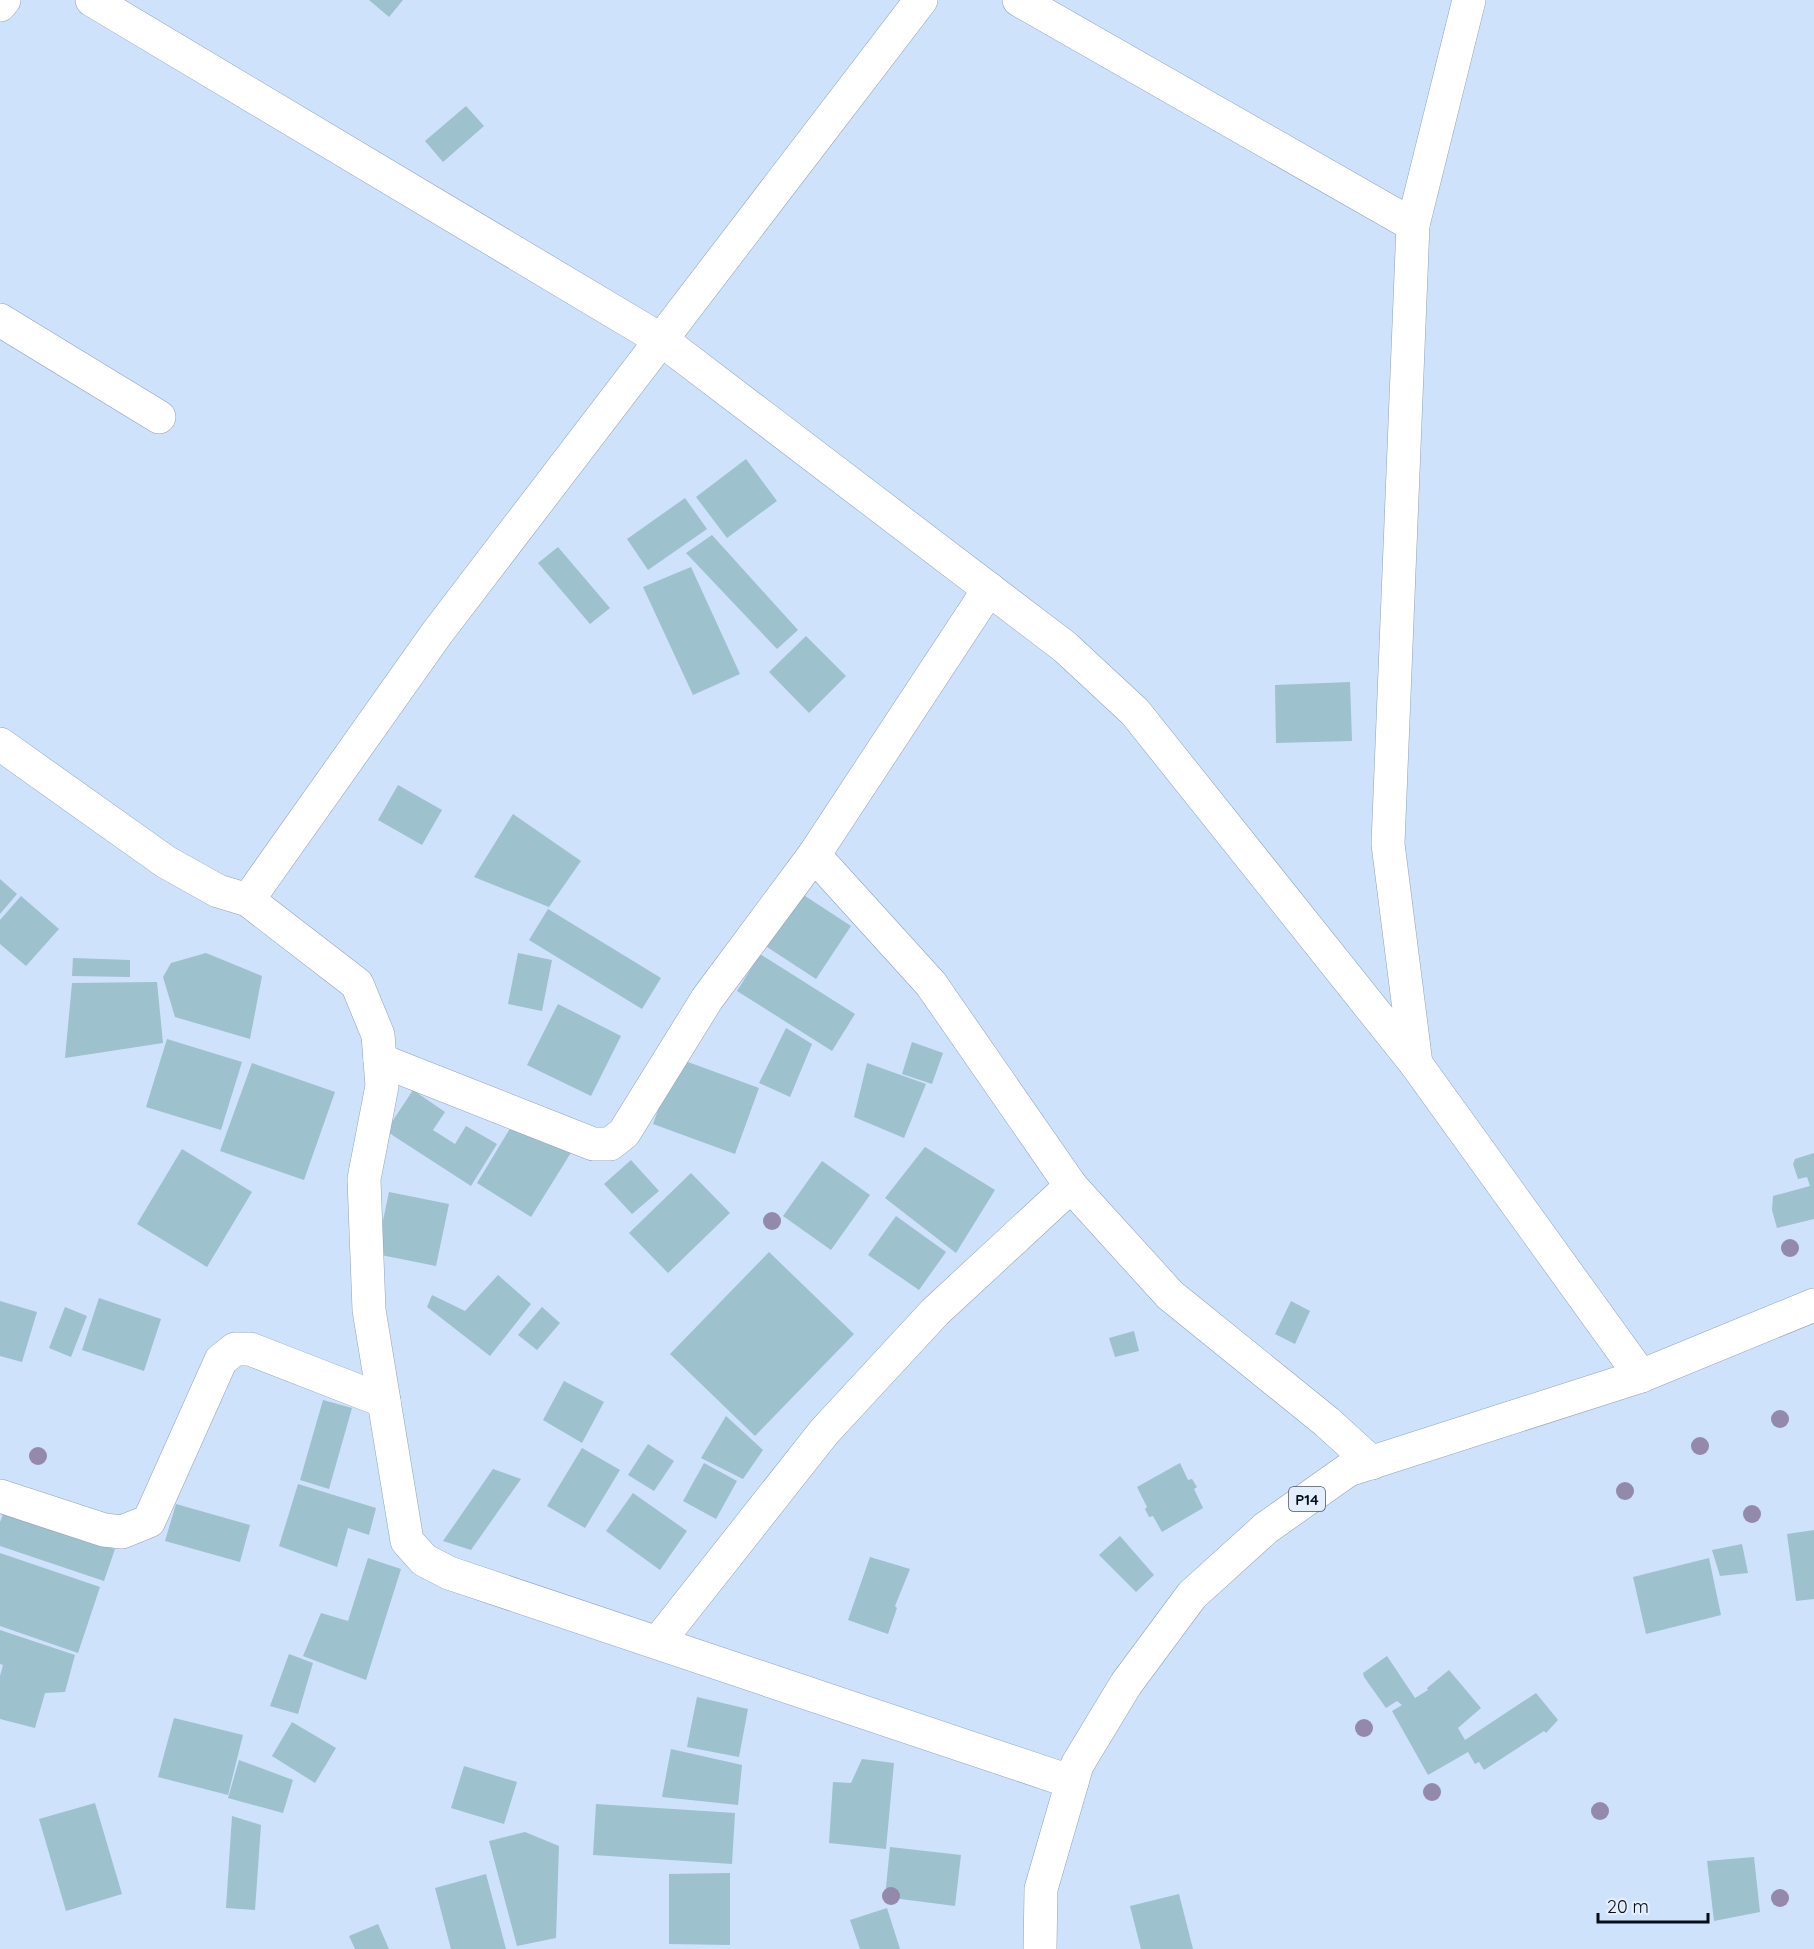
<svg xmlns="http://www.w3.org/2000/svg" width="1814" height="1949" font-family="Quicksand,sans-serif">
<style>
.building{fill:#9dc1cd}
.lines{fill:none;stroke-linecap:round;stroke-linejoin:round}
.minor-casing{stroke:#8fa2ba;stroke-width:34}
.major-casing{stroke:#8fa2ba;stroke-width:34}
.minor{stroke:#fff;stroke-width:33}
.major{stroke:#fff;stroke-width:33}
.tree{fill:#9389aa}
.labels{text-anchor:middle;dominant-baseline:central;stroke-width:4.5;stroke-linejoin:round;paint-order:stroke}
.shield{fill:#e3effe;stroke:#4a525c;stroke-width:1.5}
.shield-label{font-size:15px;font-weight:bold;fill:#080e17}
</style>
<rect width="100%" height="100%" fill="#cee2fc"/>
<!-- building -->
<g class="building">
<path d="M 369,0 L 403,0 L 389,17 Z"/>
<path d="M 466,106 L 484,126 L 443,162 L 425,141 Z"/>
<path d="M 746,459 L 777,501 L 727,538 L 696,497 Z"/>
<path d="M 685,498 L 707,529 L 648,570 L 627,539 Z"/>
<path d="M 712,535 L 798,630 L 777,649 L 686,553 Z"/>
<path d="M 558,547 L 610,608 L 590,624 L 538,563 Z"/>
<path d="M 691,567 L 740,674 L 693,695 L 643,587 Z"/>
<path d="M 806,636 L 846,676 L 809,713 L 769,672 Z"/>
<path d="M 1350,682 L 1352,741 L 1276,743 L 1275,685 Z"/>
<path d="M 398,785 L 442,810 L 422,845 L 378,820 Z"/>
<path d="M 513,814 L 581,861 L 549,907 L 474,877 Z"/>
<path d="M 0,879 L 17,894 L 0,914 Z"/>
<path d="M 799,892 L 851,926 L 816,979 L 764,945 Z"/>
<path d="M 21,896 L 59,929 L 26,966 L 0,944 L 0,920 Z"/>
<path d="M 548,909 L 661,978 L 642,1009 L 529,940 Z"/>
<path d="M 206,953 L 262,976 L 250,1039 L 175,1017 L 163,977 L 171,963 Z"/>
<path d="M 518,953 L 552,960 L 542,1011 L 508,1004 Z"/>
<path d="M 760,954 L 855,1014 L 832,1051 L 737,991 Z"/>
<path d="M 73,958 L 130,960 L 130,977 L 72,976 Z"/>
<path d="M 157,982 L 163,1043 L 65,1058 L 72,983 Z"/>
<path d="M 558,1004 L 621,1036 L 591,1096 L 527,1065 Z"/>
<path d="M 786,1028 L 812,1044 L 790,1097 L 759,1083 Z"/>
<path d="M 167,1039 L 242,1062 L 221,1130 L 146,1107 Z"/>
<path d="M 912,1042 L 943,1053 L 932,1084 L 902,1074 Z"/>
<path d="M 677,1058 L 759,1088 L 735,1154 L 653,1124 Z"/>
<path d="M 252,1063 L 335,1092 L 304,1180 L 220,1151 Z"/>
<path d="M 867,1063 L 926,1084 L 904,1138 L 854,1117 Z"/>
<path d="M 413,1090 L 445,1112 L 433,1130 L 455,1144 L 466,1126 L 497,1144 L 471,1186 L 386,1131 Z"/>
<path d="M 517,1117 L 572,1151 L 531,1217 L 477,1183 Z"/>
<path d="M 925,1147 L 995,1190 L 956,1253 L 885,1198 Z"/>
<path d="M 182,1149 L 252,1192 L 207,1267 L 137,1224 Z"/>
<path d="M 1814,1153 L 1814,1219 L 1777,1228 L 1772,1210 L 1773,1196 L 1810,1186 L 1807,1177 L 1798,1179 L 1793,1164 L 1795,1159 Z"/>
<path d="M 631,1160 L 659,1191 L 632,1214 L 604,1184 Z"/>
<path d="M 822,1161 L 870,1195 L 831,1250 L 783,1216 Z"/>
<path d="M 691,1173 L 730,1213 L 668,1273 L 629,1233 Z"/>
<path d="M 389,1192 L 449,1204 L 436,1266 L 376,1254 Z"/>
<path d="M 896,1216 L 946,1252 L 919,1290 L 868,1255 Z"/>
<path d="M 769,1252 L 854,1334 L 755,1436 L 670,1354 Z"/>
<path d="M 498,1275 L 531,1304 L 490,1356 L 427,1307 L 432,1295 L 465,1311 Z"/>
<path d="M 99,1298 L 161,1319 L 144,1371 L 82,1350 Z"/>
<path d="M 0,1301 L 37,1312 L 22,1362 L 0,1356 Z"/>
<path d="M 1291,1301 L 1310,1311 L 1295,1344 L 1275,1334 Z"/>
<path d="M 65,1307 L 87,1316 L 71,1357 L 49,1348 Z"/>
<path d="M 542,1307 L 560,1323 L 537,1350 L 518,1335 Z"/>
<path d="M 1134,1331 L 1139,1351 L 1115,1357 L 1109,1338 Z"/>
<path d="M 564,1381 L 604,1402 L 582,1443 L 543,1420 Z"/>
<path d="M 323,1400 L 352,1408 L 329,1489 L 300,1480 Z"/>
<path d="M 726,1416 L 763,1450 L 743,1479 L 701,1458 Z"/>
<path d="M 648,1444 L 674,1461 L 654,1491 L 628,1475 Z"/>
<path d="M 582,1448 L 620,1470 L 585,1528 L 547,1506 Z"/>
<path d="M 704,1463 L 737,1481 L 716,1519 L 683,1501 Z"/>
<path d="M 1180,1463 L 1188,1480 L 1192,1479 L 1197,1487 L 1194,1489 L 1203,1508 L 1162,1532 L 1153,1516 L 1149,1517 L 1145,1509 L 1147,1507 L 1137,1487 Z"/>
<path d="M 493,1469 L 521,1479 L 471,1550 L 443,1541 Z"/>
<path d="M 298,1484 L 376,1508 L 369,1535 L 348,1528 L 337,1567 L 279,1546 Z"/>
<path d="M 633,1493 L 687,1531 L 660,1570 L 606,1531 Z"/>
<path d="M 176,1504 L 250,1525 L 240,1562 L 165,1541 Z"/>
<path d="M 4,1512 L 115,1549 L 104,1581 L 0,1546 L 0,1522 Z"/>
<path d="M 1814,1530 L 1814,1599 L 1796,1601 L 1787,1534 Z"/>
<path d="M 1120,1536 L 1154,1575 L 1136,1592 L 1099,1555 Z"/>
<path d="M 1742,1544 L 1748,1573 L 1720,1576 L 1712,1550 Z"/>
<path d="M 0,1553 L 100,1587 L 78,1653 L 0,1626 Z"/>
<path d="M 870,1557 L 910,1569 L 895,1606 L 897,1608 L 888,1634 L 848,1620 Z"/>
<path d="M 368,1558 L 401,1569 L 366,1680 L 303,1656 L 321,1613 L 348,1621 Z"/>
<path d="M 1709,1558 L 1721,1615 L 1646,1634 L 1633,1577 Z"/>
<path d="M 0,1630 L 75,1655 L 65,1692 L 45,1693 L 35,1728 L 0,1719 L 0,1676 L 3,1665 L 0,1664 Z"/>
<path d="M 289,1654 L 313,1663 L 298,1714 L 270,1706 Z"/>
<path d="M 1387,1656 L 1415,1698 L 1428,1690 L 1427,1688 L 1449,1670 L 1481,1708 L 1458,1728 L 1465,1740 L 1536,1693 L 1558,1720 L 1546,1733 L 1544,1731 L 1484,1770 L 1479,1762 L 1475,1764 L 1468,1752 L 1428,1775 L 1392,1711 L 1402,1705 L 1397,1701 L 1386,1708 L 1364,1677 L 1363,1673 Z"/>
<path d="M 697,1697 L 748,1709 L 739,1757 L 687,1747 Z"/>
<path d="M 174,1718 L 243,1735 L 228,1795 L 158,1777 Z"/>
<path d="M 292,1722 L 336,1748 L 315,1783 L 272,1756 Z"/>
<path d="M 671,1749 L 742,1765 L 738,1805 L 662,1797 Z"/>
<path d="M 862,1759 L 894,1763 L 886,1849 L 829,1843 L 833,1782 L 851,1783 Z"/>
<path d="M 239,1760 L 293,1780 L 283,1813 L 228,1798 Z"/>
<path d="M 464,1766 L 517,1782 L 504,1824 L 451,1808 Z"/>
<path d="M 95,1803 L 122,1894 L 66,1911 L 39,1819 Z"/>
<path d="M 596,1804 L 735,1813 L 732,1864 L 593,1855 Z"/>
<path d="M 232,1816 L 261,1825 L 255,1910 L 226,1908 Z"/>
<path d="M 525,1832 L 559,1846 L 556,1938 L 517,1946 L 489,1841 Z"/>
<path d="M 890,1847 L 961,1855 L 955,1906 L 885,1897 Z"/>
<path d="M 1754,1857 L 1760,1912 L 1714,1921 L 1707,1861 Z"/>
<path d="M 730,1873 L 730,1945 L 669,1944 L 669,1874 Z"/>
<path d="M 486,1874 L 506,1949 L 451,1949 L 435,1888 Z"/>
<path d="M 1179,1894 L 1193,1949 L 1141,1949 L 1130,1906 Z"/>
<path d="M 887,1908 L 900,1949 L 860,1949 L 850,1920 Z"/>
<path d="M 378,1924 L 389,1949 L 355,1949 L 349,1936 Z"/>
</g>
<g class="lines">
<!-- minor casing -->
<g class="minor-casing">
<g id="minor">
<path d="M 92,0 L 663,341 L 1065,647 L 1135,712 L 1416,1064 L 1641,1376"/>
<path d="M 1019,0 L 1413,225"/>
<path d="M 0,5 L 4,0"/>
<path d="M 0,320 L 159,417"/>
<path d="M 989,589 L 814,855 L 931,984 L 1071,1186"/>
<path d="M 0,744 L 166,862 L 218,891 L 248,900 L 357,984 L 378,1035 L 382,1086 L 364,1179 L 369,1310 L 407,1541 L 424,1560 L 449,1573 L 1072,1782"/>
<path d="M 248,900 L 437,633 L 921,0"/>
<path d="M 380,1060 L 593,1144 L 610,1144 L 624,1133 L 707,999 L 814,855"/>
<path d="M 1416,1064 L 1388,844 L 1413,225 L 1469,0"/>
<path d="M 0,1496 L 104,1530 L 122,1532 L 149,1521 L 221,1360 L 235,1349 L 250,1349 L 384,1401"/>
<path d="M 659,1641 L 824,1432 L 935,1312 L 1071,1186 L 1170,1295 L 1327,1422 L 1372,1463"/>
</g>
</g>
<!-- major casing -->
<g class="major-casing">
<path id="major" d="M 1040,1949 L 1041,1889 L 1077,1765 L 1126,1684 L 1192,1595 L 1266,1528 L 1348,1470 L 1641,1376 L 1814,1305"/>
</g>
<!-- minor -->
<use href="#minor" class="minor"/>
<!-- major -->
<use href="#major" class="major"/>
</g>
<!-- trees -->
<g class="tree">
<circle cx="772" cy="1221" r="9"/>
<circle cx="1790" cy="1248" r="9"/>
<circle cx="1780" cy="1419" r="9"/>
<circle cx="1700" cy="1446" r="9"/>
<circle cx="38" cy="1456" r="9"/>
<circle cx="1625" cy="1491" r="9"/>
<circle cx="1752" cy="1514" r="9"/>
<circle cx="1364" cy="1728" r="9"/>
<circle cx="1432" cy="1792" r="9"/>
<circle cx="1600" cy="1811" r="9"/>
<circle cx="891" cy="1896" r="9"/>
<circle cx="1780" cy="1898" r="9"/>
</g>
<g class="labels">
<!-- shield labels -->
<rect class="shield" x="1289" y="1487" width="36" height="24" rx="4.5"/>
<g class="shield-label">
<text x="1307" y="1499">P14</text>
</g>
</g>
<!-- scale -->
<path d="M1598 1913v9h110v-9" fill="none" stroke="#080e17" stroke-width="3"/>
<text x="1607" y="1913" font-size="18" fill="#080e17" stroke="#e3effe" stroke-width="4.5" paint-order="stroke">20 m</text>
</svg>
